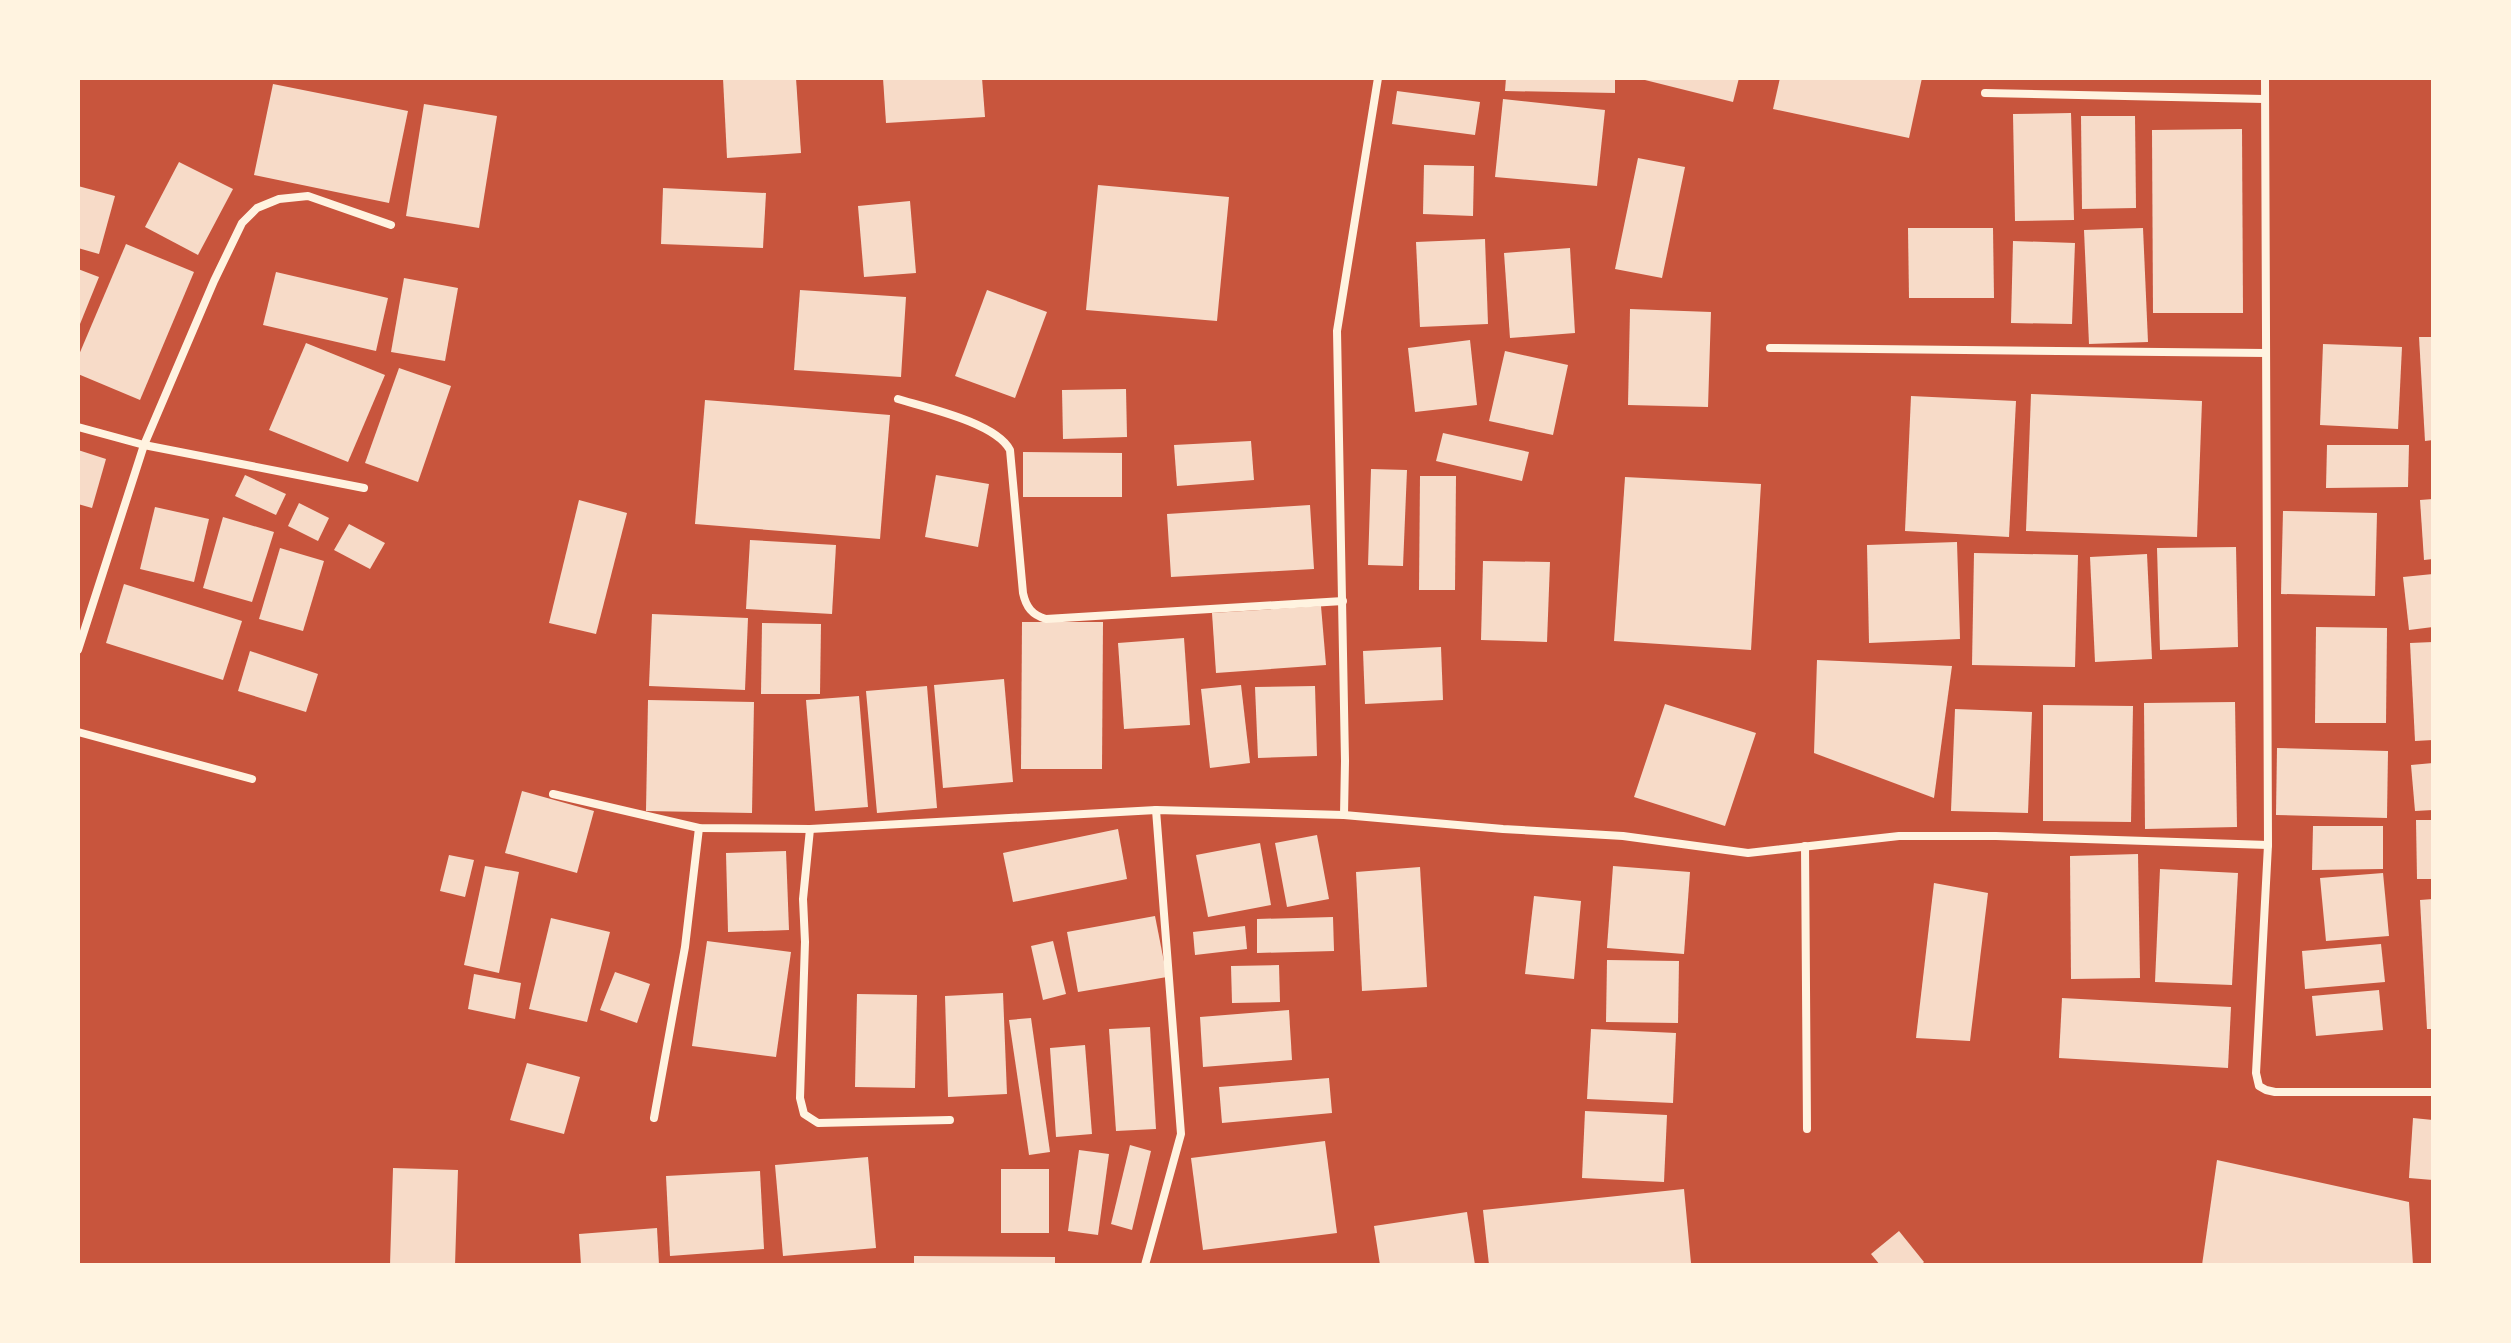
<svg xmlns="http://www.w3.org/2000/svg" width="2511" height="1343" font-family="Manrope,sans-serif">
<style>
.building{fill:#f7dbc8}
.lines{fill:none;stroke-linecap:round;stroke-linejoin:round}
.minor{stroke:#fff3e0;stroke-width:8}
</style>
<rect width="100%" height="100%" fill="#c8553d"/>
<!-- building -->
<g class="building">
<path d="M 723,78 L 796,78 L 801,153 L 727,158 Z"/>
<path d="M 883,78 L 982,78 L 985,117 L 886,123 Z"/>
<path d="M 1506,78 L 1615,78 L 1615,93 L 1505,91 Z"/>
<path d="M 1637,78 L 1739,78 L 1733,102 Z"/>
<path d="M 1780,78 L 1922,78 L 1909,138 L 1773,109 Z"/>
<path d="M 273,84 L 408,111 L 389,203 L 254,175 Z"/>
<path d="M 1397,91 L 1480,102 L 1475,135 L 1392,124 Z"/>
<path d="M 1503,99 L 1605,110 L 1597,186 L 1495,177 Z"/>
<path d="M 424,104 L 497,116 L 479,228 L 406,216 Z"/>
<path d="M 2071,113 L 2074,220 L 2015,221 L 2013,114 Z"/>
<path d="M 2081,116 L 2135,116 L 2136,208 L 2082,209 Z"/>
<path d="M 2242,129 L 2243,313 L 2153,313 L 2152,130 Z"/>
<path d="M 1638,158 L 1685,167 L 1662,278 L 1615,269 Z"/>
<path d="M 179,162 L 233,189 L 198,255 L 145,227 Z"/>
<path d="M 1424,165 L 1474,166 L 1473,216 L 1423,214 Z"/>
<path d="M 1098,185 L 1229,197 L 1217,321 L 1086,310 Z"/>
<path d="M 78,186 L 115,196 L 99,254 L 78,248 Z"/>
<path d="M 663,188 L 766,193 L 763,248 L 661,244 Z"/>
<path d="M 910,201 L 916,273 L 864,277 L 858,206 Z"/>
<path d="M 1908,228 L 1993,228 L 1994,298 L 1909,298 Z"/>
<path d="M 2143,228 L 2148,342 L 2089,344 L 2084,230 Z"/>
<path d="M 1485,239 L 1488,324 L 1420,327 L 1416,242 Z"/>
<path d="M 2013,241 L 2075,243 L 2072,324 L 2011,323 Z"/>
<path d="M 126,244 L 194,272 L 140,400 L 78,374 L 78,357 Z"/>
<path d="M 1570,248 L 1575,333 L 1510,338 L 1504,253 Z"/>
<path d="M 78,269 L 99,277 L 78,329 Z"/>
<path d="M 276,272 L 388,298 L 376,351 L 263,325 Z"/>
<path d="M 404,278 L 458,288 L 445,361 L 391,352 Z"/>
<path d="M 800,290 L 906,297 L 901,377 L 794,370 Z"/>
<path d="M 987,290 L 1047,312 L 1015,398 L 955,376 Z"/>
<path d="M 1630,309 L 1711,312 L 1708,407 L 1628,405 Z"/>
<path d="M 2419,337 L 2433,337 L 2433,440 L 2425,441 Z"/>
<path d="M 1470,340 L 1477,405 L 1415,412 L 1408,348 Z"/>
<path d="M 306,343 L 385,375 L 348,462 L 269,430 Z"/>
<path d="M 2323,344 L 2402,347 L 2398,429 L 2320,425 Z"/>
<path d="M 1505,351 L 1568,365 L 1553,435 L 1489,421 Z"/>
<path d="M 399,368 L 451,386 L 418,482 L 365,463 Z"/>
<path d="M 1126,389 L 1127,437 L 1063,439 L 1062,390 Z"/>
<path d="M 2031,394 L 2202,401 L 2197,537 L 2026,531 Z"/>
<path d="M 1911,396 L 2016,401 L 2009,537 L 1905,531 Z"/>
<path d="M 705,400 L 890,415 L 880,539 L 695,524 Z"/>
<path d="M 1443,433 L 1529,452 L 1522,481 L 1436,461 Z"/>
<path d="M 1251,441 L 1254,480 L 1177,486 L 1174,445 Z"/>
<path d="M 2327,445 L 2409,445 L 2408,487 L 2326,488 Z"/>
<path d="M 78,450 L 106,459 L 92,508 L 78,504 Z"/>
<path d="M 1023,452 L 1122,453 L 1122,497 L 1023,497 Z"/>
<path d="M 1371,469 L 1407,470 L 1403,566 L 1368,565 Z"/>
<path d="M 245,475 L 286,494 L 276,515 L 235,496 Z"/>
<path d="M 936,475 L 989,484 L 978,547 L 925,537 Z"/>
<path d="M 1420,476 L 1456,476 L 1455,590 L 1419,590 Z"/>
<path d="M 1625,477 L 1761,484 L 1751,650 L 1614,641 Z"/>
<path d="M 2433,499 L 2433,559 L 2424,560 L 2420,500 Z"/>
<path d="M 579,500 L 627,513 L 596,634 L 549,623 Z"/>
<path d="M 299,503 L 329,518 L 318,541 L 288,526 Z"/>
<path d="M 1310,505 L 1314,569 L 1171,577 L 1167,514 Z"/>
<path d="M 155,507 L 209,519 L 194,582 L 140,569 Z"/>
<path d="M 2283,511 L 2377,513 L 2375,596 L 2281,594 Z"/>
<path d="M 223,517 L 274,532 L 252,602 L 203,588 Z"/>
<path d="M 349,524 L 385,543 L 370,569 L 334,550 Z"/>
<path d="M 750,540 L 836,545 L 832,614 L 746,609 Z"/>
<path d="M 1957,542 L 1960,639 L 1869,643 L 1867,545 Z"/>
<path d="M 2236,547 L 2238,647 L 2160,650 L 2157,548 Z"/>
<path d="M 280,548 L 324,561 L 303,631 L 259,619 Z"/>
<path d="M 1974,553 L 2078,555 L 2075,667 L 1972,665 Z"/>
<path d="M 2147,554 L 2152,659 L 2095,662 L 2090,557 Z"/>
<path d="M 1483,561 L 1550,562 L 1547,642 L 1481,640 Z"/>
<path d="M 2433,574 L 2433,627 L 2409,630 L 2403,577 Z"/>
<path d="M 124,584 L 242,621 L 223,680 L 106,643 Z"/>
<path d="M 1321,606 L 1326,665 L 1216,673 L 1212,613 Z"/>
<path d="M 652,614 L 748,618 L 745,690 L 649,686 Z"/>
<path d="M 1022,622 L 1103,622 L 1102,769 L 1021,769 Z"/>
<path d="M 762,623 L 821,624 L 820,694 L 761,694 Z"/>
<path d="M 2316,627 L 2387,628 L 2386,723 L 2315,723 Z"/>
<path d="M 1184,638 L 1190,725 L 1124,729 L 1118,643 Z"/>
<path d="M 2433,642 L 2433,740 L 2415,741 L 2410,643 Z"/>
<path d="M 1441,647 L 1443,700 L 1365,704 L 1363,651 Z"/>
<path d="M 250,651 L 318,674 L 306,712 L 238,691 Z"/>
<path d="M 1817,660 L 1952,666 L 1934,798 L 1814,753 Z"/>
<path d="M 1004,679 L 1013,782 L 943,788 L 934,685 Z"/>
<path d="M 1241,685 L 1250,763 L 1210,768 L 1201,689 Z"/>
<path d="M 927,686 L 937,808 L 877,813 L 866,691 Z"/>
<path d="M 1315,686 L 1317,756 L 1258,758 L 1255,687 Z"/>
<path d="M 859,696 L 868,807 L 815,811 L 806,700 Z"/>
<path d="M 648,700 L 754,702 L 752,813 L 646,811 Z"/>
<path d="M 2235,702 L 2237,827 L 2145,829 L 2144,703 Z"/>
<path d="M 1665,704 L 1756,733 L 1725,826 L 1634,797 Z"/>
<path d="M 2043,705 L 2133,706 L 2131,822 L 2043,821 Z"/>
<path d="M 1955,709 L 2032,712 L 2028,813 L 1951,811 Z"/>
<path d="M 2277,748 L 2388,751 L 2387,818 L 2276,815 Z"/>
<path d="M 2433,763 L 2433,810 L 2415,811 L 2411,765 Z"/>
<path d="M 522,791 L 594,811 L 577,873 L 505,853 Z"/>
<path d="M 2416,820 L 2433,820 L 2433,879 L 2417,879 Z"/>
<path d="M 2313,826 L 2383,826 L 2383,869 L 2312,870 Z"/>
<path d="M 1118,829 L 1127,879 L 1013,902 L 1003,853 Z"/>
<path d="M 1317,835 L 1329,899 L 1287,907 L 1275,843 Z"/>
<path d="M 1260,843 L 1271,905 L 1208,917 L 1196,855 Z"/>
<path d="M 786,851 L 789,930 L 728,932 L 726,853 Z"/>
<path d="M 2138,854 L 2140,978 L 2071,979 L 2070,856 Z"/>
<path d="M 449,855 L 474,860 L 465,897 L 440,891 Z"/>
<path d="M 485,866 L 519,872 L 499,973 L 464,965 Z"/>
<path d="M 1613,866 L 1690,872 L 1684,954 L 1607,948 Z"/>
<path d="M 1420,867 L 1427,987 L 1362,991 L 1356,872 Z"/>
<path d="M 2160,869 L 2238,873 L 2232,985 L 2155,982 Z"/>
<path d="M 2383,873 L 2389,936 L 2326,941 L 2320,878 Z"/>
<path d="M 1934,883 L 1988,893 L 1970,1041 L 1916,1038 Z"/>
<path d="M 1534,896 L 1581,901 L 1574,979 L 1525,974 Z"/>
<path d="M 2433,899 L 2433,1029 L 2427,1029 L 2420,900 Z"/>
<path d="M 1155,916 L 1167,977 L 1078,992 L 1067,932 Z"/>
<path d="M 1333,917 L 1334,951 L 1257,953 L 1257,919 Z"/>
<path d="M 551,918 L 610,932 L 587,1022 L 529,1009 Z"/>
<path d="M 1245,926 L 1247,949 L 1195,955 L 1193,932 Z"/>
<path d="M 707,941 L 791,952 L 776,1057 L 692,1046 Z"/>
<path d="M 1053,941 L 1066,994 L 1043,1000 L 1031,946 Z"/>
<path d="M 2381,944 L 2385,982 L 2305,989 L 2302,951 Z"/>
<path d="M 1607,960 L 1679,961 L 1678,1023 L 1606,1022 Z"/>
<path d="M 1279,965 L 1280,1002 L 1232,1003 L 1231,966 Z"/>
<path d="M 615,972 L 650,984 L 637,1023 L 600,1010 Z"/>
<path d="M 474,974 L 521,983 L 515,1019 L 468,1009 Z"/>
<path d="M 2379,990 L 2383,1030 L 2316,1036 L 2312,996 Z"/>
<path d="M 1003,993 L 1007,1094 L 948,1097 L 945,996 Z"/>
<path d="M 857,994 L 917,995 L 915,1088 L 855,1087 Z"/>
<path d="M 2062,998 L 2231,1007 L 2228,1068 L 2059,1058 Z"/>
<path d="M 1289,1010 L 1292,1060 L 1203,1067 L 1200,1017 Z"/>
<path d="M 1031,1018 L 1050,1152 L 1029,1155 L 1009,1020 Z"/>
<path d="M 1150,1027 L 1156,1129 L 1116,1131 L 1109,1029 Z"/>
<path d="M 1591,1029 L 1676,1033 L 1673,1103 L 1587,1099 Z"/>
<path d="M 1085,1045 L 1092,1134 L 1056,1137 L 1050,1048 Z"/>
<path d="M 527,1063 L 580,1077 L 564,1134 L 510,1120 Z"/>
<path d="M 1329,1078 L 1332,1113 L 1222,1123 L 1219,1087 Z"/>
<path d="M 1585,1111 L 1667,1115 L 1664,1182 L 1582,1178 Z"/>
<path d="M 2413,1118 L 2433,1120 L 2433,1180 L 2409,1178 Z"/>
<path d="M 1325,1141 L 1337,1233 L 1203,1250 L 1191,1158 Z"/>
<path d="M 1130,1145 L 1151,1151 L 1132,1230 L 1111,1224 Z"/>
<path d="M 1079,1150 L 1109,1154 L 1098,1235 L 1068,1231 Z"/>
<path d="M 868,1157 L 876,1248 L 783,1256 L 775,1165 Z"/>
<path d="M 2217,1160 L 2409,1202 L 2413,1265 L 2202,1265 Z"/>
<path d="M 393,1168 L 458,1170 L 455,1265 L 390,1265 Z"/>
<rect x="1001" y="1169" width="48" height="64"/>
<path d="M 760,1171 L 764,1249 L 670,1256 L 666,1176 Z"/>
<path d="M 1684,1189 L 1691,1263 L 1670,1265 L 1489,1265 L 1483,1210 Z"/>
<path d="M 1467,1212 L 1475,1265 L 1380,1265 L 1374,1226 Z"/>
<path d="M 657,1228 L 659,1265 L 581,1265 L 579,1234 Z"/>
<path d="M 1899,1231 L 1924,1262 L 1921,1265 L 1880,1265 L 1871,1254 Z"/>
<path d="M 914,1256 L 1055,1257 L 1055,1265 L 914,1265 Z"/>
</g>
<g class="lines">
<!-- minor -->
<g class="minor">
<path d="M 2265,78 L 2268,845 L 2256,1073 L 2259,1086 L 2266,1090 L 2275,1092 L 2433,1092"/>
<path d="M 1985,93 L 2264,99"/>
<path d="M 1770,348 L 2266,353"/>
<path d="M 898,399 C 928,408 996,423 1010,450 L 1023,593 C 1026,607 1032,615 1046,619 L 1343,601"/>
<path d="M 78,427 L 144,445 L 78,650"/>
<path d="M 364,488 L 144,445 L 214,281 L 242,223 L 257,208 L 279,199 L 308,196 L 391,225"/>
<path d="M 78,732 L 252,779"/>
<path d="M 553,794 L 699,828 L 810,829 L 1156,810 L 1344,815 L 1503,829 L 1623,836 L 1748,853 L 1899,836 L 1996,836 L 2268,845"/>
<path d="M 1344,815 L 1345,761 L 1337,331 L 1378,78"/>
<path d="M 810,829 L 803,899 L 805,942 L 800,1098 L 804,1114 L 818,1123 L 950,1120"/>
<path d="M 1805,846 L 1807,1129"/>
<path d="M 654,1118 L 685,947 L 699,828"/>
<path d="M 1145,1265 L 1181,1134 L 1156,810"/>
</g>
</g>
<!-- border -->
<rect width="2511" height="1343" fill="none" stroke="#fff3e0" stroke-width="160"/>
</svg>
